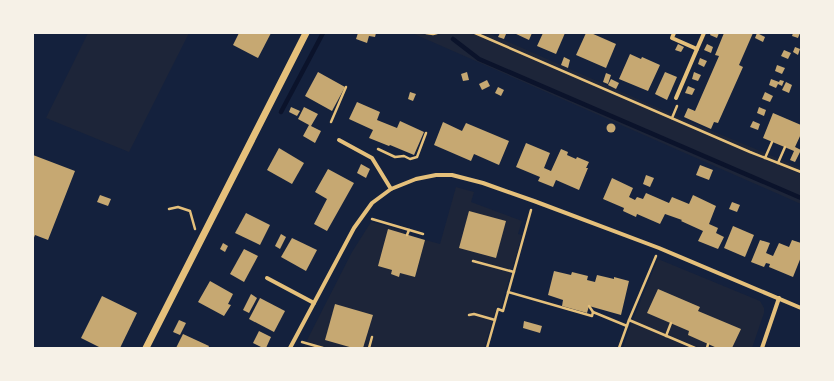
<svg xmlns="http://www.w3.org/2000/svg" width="834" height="381" font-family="'Noto Serif',serif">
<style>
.green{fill:#1d2539}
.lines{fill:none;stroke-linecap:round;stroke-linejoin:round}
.stream{stroke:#0b132b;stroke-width:4.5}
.building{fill:#c6a872}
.path{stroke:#e5c07b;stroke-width:2.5}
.minor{stroke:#e5c07b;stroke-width:4}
.tertiary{stroke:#e5c07b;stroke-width:7}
</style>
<rect width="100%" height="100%" fill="#14213d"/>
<!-- green -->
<g class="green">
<path d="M 88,33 L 189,33 L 129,152 L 46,118 Z"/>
<path d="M 412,33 L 488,33 L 676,116 L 801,168 L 801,204 Z"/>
<path d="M 456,187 L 474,192 L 471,202 L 522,221 L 518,234 L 522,235 L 501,307 L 497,306 L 484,348 L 303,348 L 352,252 L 371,222 L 404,231 L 403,234 L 440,244 Z"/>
<path d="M 658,259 L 760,301 L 764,308 L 764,313 L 752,348 L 623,348 L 631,324 Z"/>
</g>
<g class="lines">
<!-- stream -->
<g class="stream">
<path d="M 453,39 L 479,59 L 801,198"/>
<path d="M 281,112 L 323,33"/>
</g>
</g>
<!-- building -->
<g class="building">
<path d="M 239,33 L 271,33 L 258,58 L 233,45 Z"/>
<path d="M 358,33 L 364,34 L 376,33 L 375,37 L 369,36 L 367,43 L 356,39 Z"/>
<path d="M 500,33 L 506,34 L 504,39 L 498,37 Z"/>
<path d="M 514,33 L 532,33 L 529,40 Z"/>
<path d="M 543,33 L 565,33 L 556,54 L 537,46 Z"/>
<path d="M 586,33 L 591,33 L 616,44 L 606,68 L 576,55 Z"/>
<path d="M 711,33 L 719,33 L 717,38 L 710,35 Z"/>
<path d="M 724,33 L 753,33 L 739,65 L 743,67 L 718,123 L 714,122 L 711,129 L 684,117 L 688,108 L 695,111 L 719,56 L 715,55 Z"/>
<path d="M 757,33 L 765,37 L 763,42 L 755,38 Z"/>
<path d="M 793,33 L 800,33 L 798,38 L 792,36 Z"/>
<path d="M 678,44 L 684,47 L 681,52 L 675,50 Z"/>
<path d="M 707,44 L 713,47 L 711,53 L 704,50 Z"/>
<path d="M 795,47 L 800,49 L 798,55 L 793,52 Z"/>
<path d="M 784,50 L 791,53 L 788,59 L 781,56 Z"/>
<path d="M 630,54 L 641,59 L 642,57 L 660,65 L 648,91 L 619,79 Z"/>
<path d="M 564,57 L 570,60 L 568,68 L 561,65 Z"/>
<path d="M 700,58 L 707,61 L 704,67 L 698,64 Z"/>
<path d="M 777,65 L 785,68 L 782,74 L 775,71 Z"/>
<path d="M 318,72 L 345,87 L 332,111 L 305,96 Z"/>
<path d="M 467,72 L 469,80 L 463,81 L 461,74 Z"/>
<path d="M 665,72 L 677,77 L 667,100 L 655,94 Z"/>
<path d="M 694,72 L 701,75 L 698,81 L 692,79 Z"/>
<path d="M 606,73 L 611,75 L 608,84 L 603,82 Z"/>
<path d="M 611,79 L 619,83 L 616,89 L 608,85 Z"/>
<path d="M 771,79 L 779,82 L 780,80 L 784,81 L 782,86 L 778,84 L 776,88 L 769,85 Z"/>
<path d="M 487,80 L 490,86 L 482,90 L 479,84 Z"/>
<path d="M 786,82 L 792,85 L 789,93 L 782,90 Z"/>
<path d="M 688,86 L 695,89 L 692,95 L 685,93 Z"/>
<path d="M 498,87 L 504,90 L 501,96 L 495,93 Z"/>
<path d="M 410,92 L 416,94 L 413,101 L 408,99 Z"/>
<path d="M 765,92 L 773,96 L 770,102 L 762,99 Z"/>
<path d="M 357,102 L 380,112 L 377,120 L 397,128 L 400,121 L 424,132 L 414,155 L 390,145 L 389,146 L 369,138 L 373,130 L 349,119 Z"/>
<path d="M 291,107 L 300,111 L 297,116 L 289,112 Z"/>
<path d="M 304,107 L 318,114 L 311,126 L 321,131 L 315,143 L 303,136 L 309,125 L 298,119 Z"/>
<path d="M 759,107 L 766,110 L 764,116 L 757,113 Z"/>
<path d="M 773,113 L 801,125 L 801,134 L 795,147 L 801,150 L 795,162 L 790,160 L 794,151 L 763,138 Z"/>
<path d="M 753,121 L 760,124 L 758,130 L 750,127 Z"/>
<path d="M 443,122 L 462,131 L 466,123 L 509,141 L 499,165 L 474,154 L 471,161 L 434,145 Z"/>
<circle cx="611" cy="128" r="4.5"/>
<path d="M 526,143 L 550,153 L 544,168 L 551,171 L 561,149 L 568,152 L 567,155 L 576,159 L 577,157 L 589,162 L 586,168 L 588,168 L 579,190 L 556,180 L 553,187 L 538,181 L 540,177 L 516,167 Z"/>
<path d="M 279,148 L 304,163 L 292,184 L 267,170 Z"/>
<path d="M 33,155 L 75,171 L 48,240 L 35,235 L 33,240 Z"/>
<path d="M 361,164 L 370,169 L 366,178 L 357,173 Z"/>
<path d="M 700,165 L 713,170 L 709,180 L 696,175 Z"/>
<path d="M 328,169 L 354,183 L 327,231 L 314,224 L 327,199 L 315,192 Z"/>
<path d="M 646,175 L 654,178 L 650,187 L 643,184 Z"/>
<path d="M 612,178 L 633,188 L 629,197 L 635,200 L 637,197 L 643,199 L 646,193 L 669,203 L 672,197 L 689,204 L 693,195 L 716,206 L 709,224 L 718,228 L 716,233 L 724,237 L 718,249 L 698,241 L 703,231 L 681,221 L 682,220 L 665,214 L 660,224 L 637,214 L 636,217 L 623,211 L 624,208 L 603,199 Z"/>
<path d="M 100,195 L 111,199 L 108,206 L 97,202 Z"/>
<path d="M 732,202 L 740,205 L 737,212 L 729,209 Z"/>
<path d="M 469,211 L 506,221 L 496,258 L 459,248 Z"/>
<path d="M 246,213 L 270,225 L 260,245 L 235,233 Z"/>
<path d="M 733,226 L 754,235 L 745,257 L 724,248 Z"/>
<path d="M 388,229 L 425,240 L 415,277 L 400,273 L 399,277 L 391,274 L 392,270 L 378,266 Z"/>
<path d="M 281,234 L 286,237 L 280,249 L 275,246 Z"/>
<path d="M 292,238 L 317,250 L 306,271 L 281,257 Z"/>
<path d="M 760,240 L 770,243 L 766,253 L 773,256 L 779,243 L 789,247 L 792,240 L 801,243 L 801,257 L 793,277 L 769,267 L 770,264 L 766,263 L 764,267 L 751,262 Z"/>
<path d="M 223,243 L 228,246 L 225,252 L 220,249 Z"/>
<path d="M 244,249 L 258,256 L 244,282 L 230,274 Z"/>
<path d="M 554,271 L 571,275 L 572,272 L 588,276 L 587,280 L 595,282 L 597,275 L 614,279 L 614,277 L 629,281 L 621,315 L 589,306 L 587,313 L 562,306 L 563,300 L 548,295 Z"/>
<path d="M 210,281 L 233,294 L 228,304 L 231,305 L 224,316 L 198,302 Z"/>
<path d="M 658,289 L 700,307 L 698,311 L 741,329 L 732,348 L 717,348 L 688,335 L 689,331 L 647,313 Z"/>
<path d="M 251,294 L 257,298 L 249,313 L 243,310 Z"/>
<path d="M 102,296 L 137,313 L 120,348 L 101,348 L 81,338 Z"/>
<path d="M 260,298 L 285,311 L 274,332 L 249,319 Z"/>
<path d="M 335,304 L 373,315 L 363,348 L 353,348 L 325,340 Z"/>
<path d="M 179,320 L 186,323 L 180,335 L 173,332 Z"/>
<path d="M 524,321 L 542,326 L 540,333 L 523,328 Z"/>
<path d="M 259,331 L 271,337 L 266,348 L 263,348 L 253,343 Z"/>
<path d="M 183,334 L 209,346 L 208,348 L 176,348 Z"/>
</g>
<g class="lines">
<!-- path -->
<g class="path">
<path d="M 426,33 L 433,34 L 437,33"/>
<path d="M 475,33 L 750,152 L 801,172"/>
<path d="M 672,118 L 677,106"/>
<path d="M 331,122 L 346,87"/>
<path d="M 378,149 L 395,157 L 404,156 L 410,159 L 417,157 L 426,133"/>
<path d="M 765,158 L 772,142"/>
<path d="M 778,163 L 785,147"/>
<path d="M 169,209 L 178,207 L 190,211 L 195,229"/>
<path d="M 372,219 L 423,234"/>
<path d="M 407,235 L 409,230"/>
<path d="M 473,261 L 514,272"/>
<path d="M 508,292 L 592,316 L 593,312 L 627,326"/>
<path d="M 589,306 L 593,312"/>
<path d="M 469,315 L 474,314 L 495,320"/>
<path d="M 629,320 L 695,348"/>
<path d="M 666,336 L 671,323"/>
<path d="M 302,342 L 323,348"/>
<path d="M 369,348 L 372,337"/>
<path d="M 487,348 L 498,309 L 503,311 L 531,210"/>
<path d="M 619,348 L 629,320 L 656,256"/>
<path d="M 707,348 L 708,344"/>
</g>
<!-- minor -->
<g class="minor">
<path d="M 674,33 L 672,38 L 697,49 L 704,33"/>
<path d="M 676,98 L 697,49"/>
<path d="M 339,140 L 372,158 L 391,189"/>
<path d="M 267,278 L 314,303"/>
<path d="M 290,348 L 354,228 L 372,203 L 391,189 L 416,179 L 436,175 L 452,175 L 483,183 L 534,201 L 659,248 L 801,308"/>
<path d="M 762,348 L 779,298"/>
</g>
<!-- tertiary -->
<path class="tertiary" d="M 146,348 L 306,33"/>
</g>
<!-- border -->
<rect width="834" height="381" fill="none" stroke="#f6f1e7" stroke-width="68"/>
</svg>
